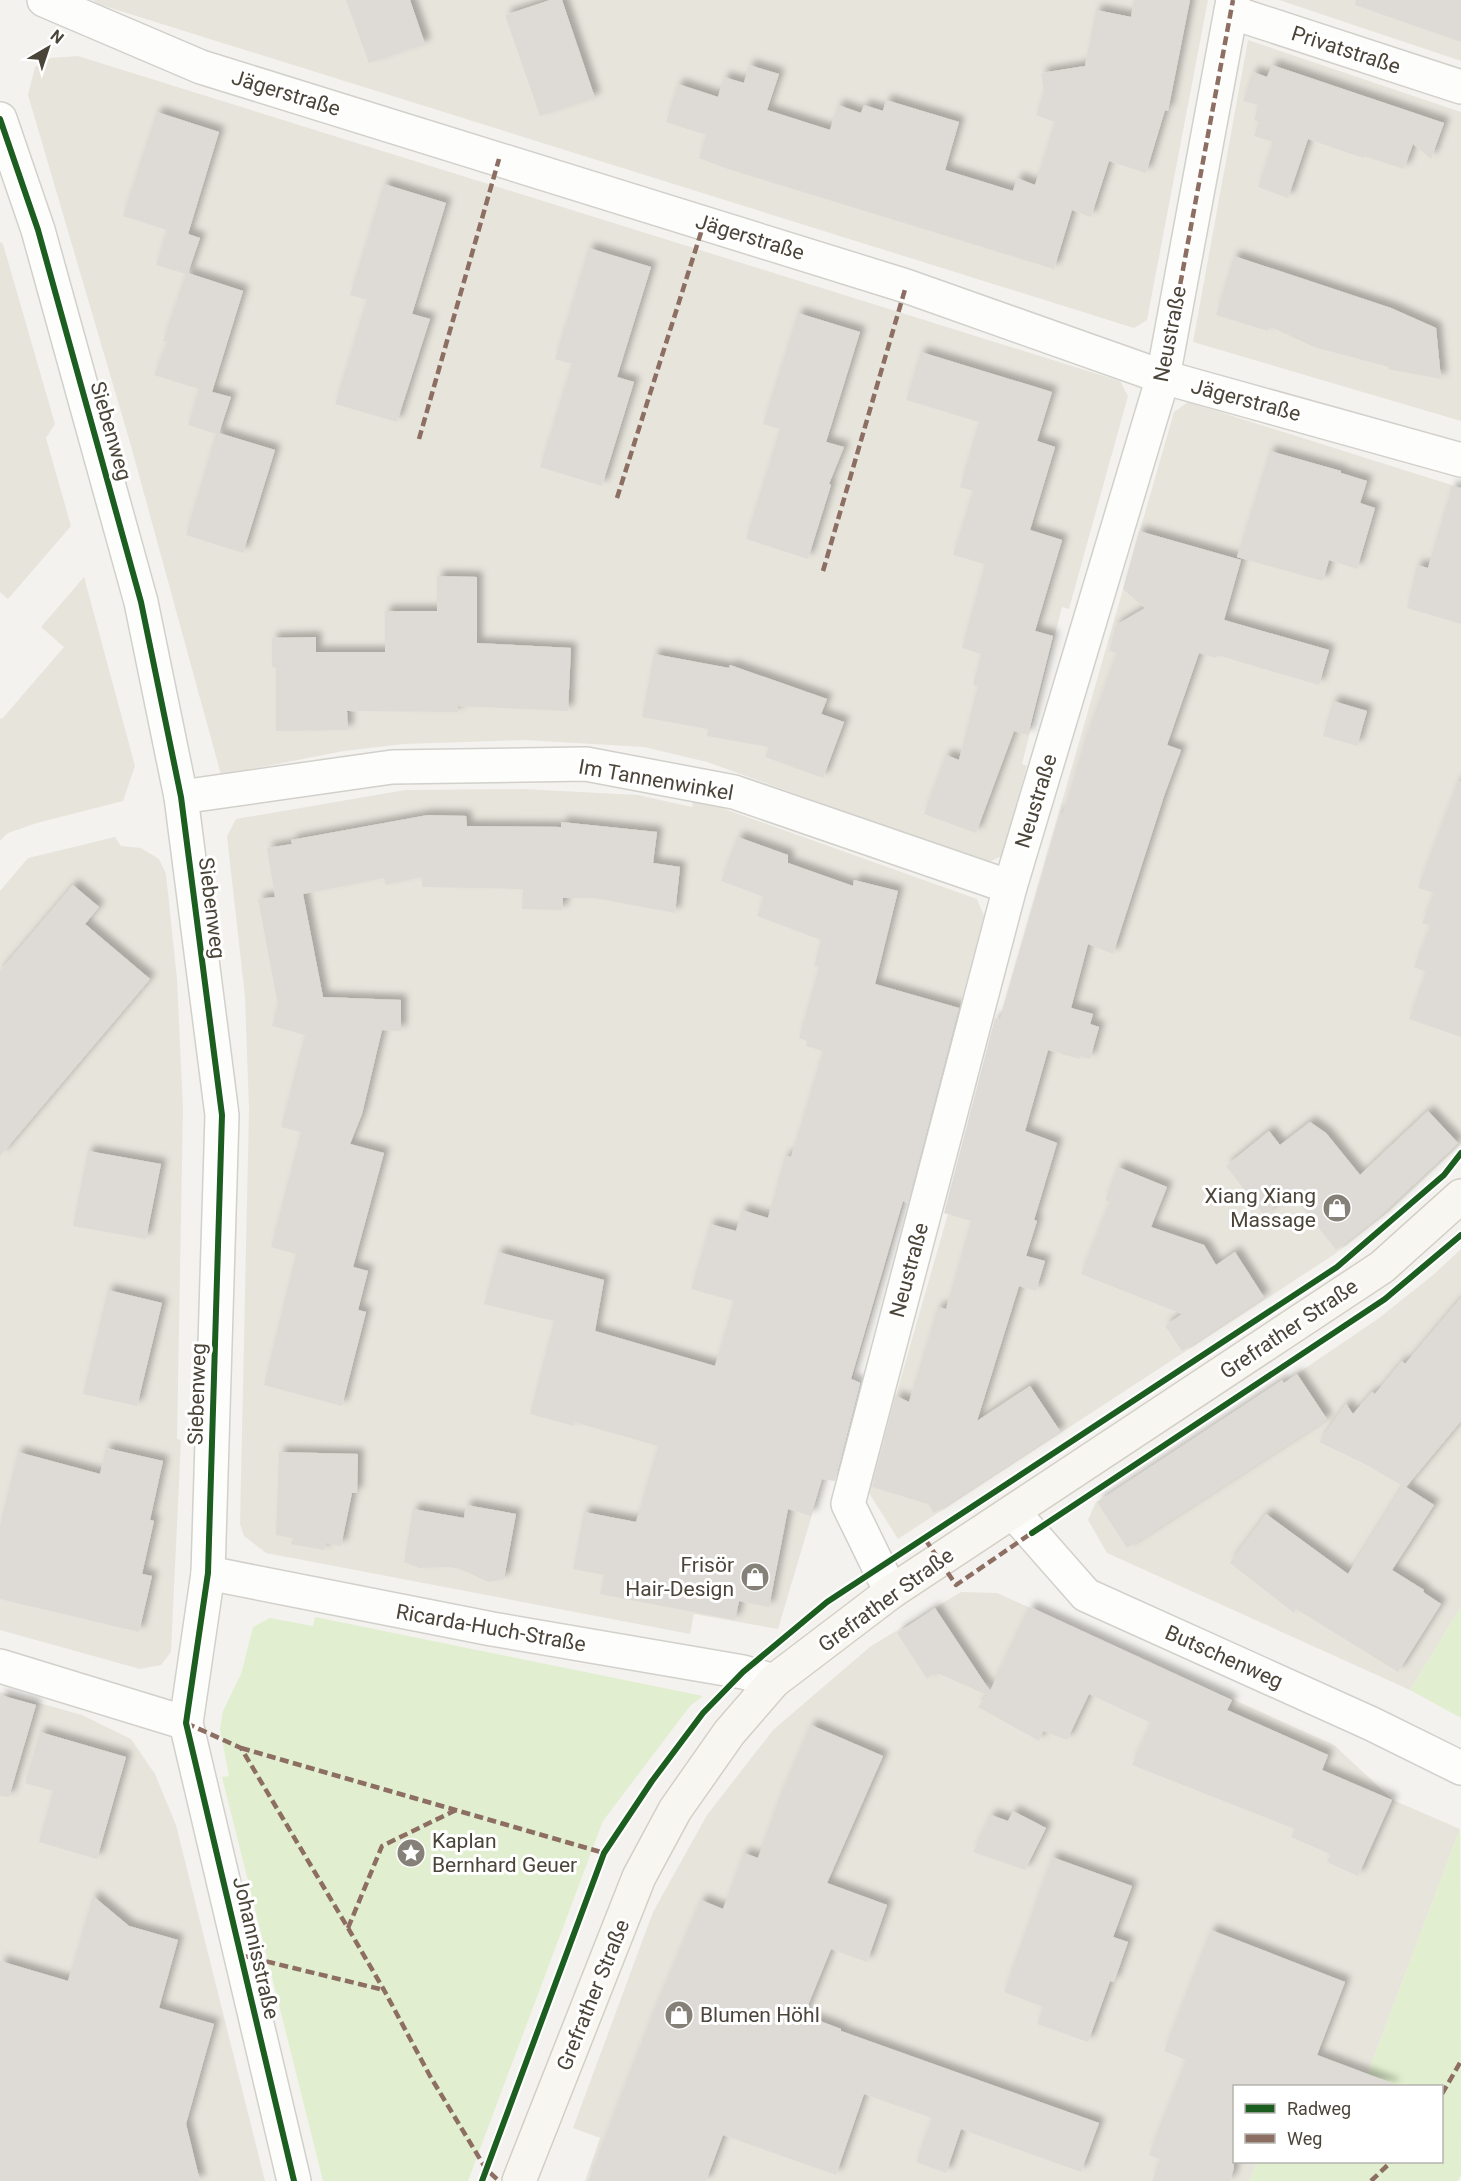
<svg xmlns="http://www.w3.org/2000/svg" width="1461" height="2181" font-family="Roboto,sans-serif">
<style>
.residential{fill:#e7e4dc}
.green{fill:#e1eecf}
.building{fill:#dedbd6;filter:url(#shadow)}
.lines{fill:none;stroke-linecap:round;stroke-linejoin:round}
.minor-casing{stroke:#d2d0cb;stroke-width:36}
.secondary-casing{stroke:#d3cfc5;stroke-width:36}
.minor{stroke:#fdfdfc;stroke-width:33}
.secondary{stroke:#f7f6f1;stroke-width:33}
.quiet{stroke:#8d6e63;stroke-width:4.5;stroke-dasharray:9 4.5;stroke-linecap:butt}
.cycleway-casing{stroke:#fff;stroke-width:10}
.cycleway{stroke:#1b5e20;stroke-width:6}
.labels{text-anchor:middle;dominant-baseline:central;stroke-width:6;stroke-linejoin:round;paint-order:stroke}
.street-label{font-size:21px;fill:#4b4439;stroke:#fff}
.poi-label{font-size:21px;fill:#4b4439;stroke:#fff;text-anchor:end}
</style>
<defs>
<filter id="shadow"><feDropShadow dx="5.5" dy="-5.5" stdDeviation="3" flood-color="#0004"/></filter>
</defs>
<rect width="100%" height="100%" fill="#f4f2ee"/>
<!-- residential -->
<g class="residential">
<path d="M 93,0 L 1208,0 L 1147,320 L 1134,328 L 98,4 Z"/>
<path d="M 1279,0 L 1461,0 L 1461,61 Z"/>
<path d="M 1248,40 L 1461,112 L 1461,421 L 1193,342 Z"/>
<path d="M 78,56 L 1120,381 L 1128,396 L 1069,609 L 1062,607 L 1022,764 L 1027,766 L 1002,856 L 987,863 L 707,762 L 644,747 L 524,740 L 404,744 L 344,751 L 221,775 L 131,446 L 28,95 L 35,67 L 51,58 Z"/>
<path d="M 0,242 L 3,244 L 55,424 L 46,438 L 71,526 L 8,599 L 0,592 Z"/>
<path d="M 1188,402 L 1461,488 L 1461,1144 L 1390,1211 L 1335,1254 L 898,1539 L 864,1485 L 891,1394 L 896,1395 L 987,1078 L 983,1076 L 1174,412 Z"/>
<path d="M 84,577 L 135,766 L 123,801 L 37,823 L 8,833 L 0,841 L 0,718 L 2,719 L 64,647 L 41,627 Z"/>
<path d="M 523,789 L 638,795 L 692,807 L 694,798 L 977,899 L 985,918 L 884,1273 L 778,1629 L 694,1614 L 690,1634 L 266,1553 L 244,1536 L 240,1524 L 249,1109 L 245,997 L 227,836 L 236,819 L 405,790 Z"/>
<path d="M 115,837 L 121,846 L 141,848 L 159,859 L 166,874 L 177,979 L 183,1108 L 177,1439 L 181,1440 L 171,1652 L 161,1665 L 140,1669 L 0,1630 L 0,891 L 28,858 Z"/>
<path d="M 1461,1249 L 1461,1607 L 1410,1690 L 1107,1553 L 1088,1520 L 1096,1502 L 1282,1379 L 1285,1382 L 1379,1318 L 1433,1275 Z"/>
<path d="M 961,1592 L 997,1593 L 1334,1745 L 1393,1800 L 1460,1829 L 1363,2086 L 1298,2086 L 1287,2082 L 1285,2086 L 1234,2086 L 1234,2162 L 1257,2162 L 1249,2181 L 585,2181 L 600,2138 L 573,2128 L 653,1912 L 707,1815 L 773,1730 L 871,1646 Z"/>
<path d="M 0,1692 L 82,1715 L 131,1739 L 155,1774 L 176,1825 L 265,2181 L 0,2181 Z"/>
</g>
<!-- green -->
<g class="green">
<path d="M 1461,1607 L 1461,1718 L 1410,1690 Z"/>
<path d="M 315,1617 L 703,1696 L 690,1706 L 603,1821 L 468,2181 L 323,2181 L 222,1777 L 229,1776 L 220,1729 L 223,1711 L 241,1674 L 253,1627 L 270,1618 L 313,1626 Z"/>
<path d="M 1460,1829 L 1461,2174 L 1458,2181 L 1249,2181 L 1257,2162 L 1442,2162 L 1442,2086 L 1363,2086 Z"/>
</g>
<!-- building -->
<g class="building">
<path d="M 346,0 L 410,0 L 425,44 L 369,63 Z"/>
<path d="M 550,0 L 562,0 L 595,98 L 540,116 L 505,15 Z"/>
<path d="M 1134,0 L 1190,0 L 1168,111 L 1165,110 L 1146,173 L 1109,161 L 1091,217 L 1072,210 L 1054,269 L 725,168 L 699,158 L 706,135 L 666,122 L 678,84 L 718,97 L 724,77 L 744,83 L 749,65 L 779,74 L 767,110 L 830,130 L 838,105 L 861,113 L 864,105 L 883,111 L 886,100 L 959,122 L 945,170 L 1013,191 L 1017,178 L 1035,185 L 1055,122 L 1036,115 L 1044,92 L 1041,73 L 1085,66 L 1096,10 L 1131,17 Z"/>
<path d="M 1356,0 L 1461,0 L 1461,42 L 1355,5 Z"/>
<path d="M 1272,65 L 1444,123 L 1431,159 L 1413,144 L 1404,169 L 1364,156 L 1363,158 L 1308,139 L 1288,198 L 1258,187 L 1273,142 L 1254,136 L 1259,122 L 1254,120 L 1258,105 L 1243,101 L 1253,72 L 1267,77 Z"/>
<path d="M 157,112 L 219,132 L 188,234 L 200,238 L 188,273 L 243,291 L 212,392 L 231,397 L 219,433 L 275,450 L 243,553 L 186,535 L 216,434 L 188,425 L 199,389 L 154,375 L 168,342 L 163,341 L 186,274 L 156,265 L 167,230 L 123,216 Z"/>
<path d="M 384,184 L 446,203 L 412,314 L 430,319 L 397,422 L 335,404 L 367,300 L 350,295 Z"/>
<path d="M 589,248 L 651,267 L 617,377 L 634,382 L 602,486 L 540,467 L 572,364 L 555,359 Z"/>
<path d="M 1234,256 L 1391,308 L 1436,328 L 1441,379 L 1388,369 L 1389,367 L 1314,347 L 1269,326 L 1268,331 L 1216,315 Z"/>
<path d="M 798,313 L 860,332 L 826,442 L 844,447 L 829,484 L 831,485 L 808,559 L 746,539 L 780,429 L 763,424 Z"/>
<path d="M 921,352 L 1052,392 L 1037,441 L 1055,447 L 1030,530 L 1062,540 L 1035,631 L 1053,636 L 1028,735 L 1014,731 L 976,833 L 924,814 L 946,755 L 959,760 L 978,686 L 973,685 L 981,654 L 962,648 L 985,564 L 953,555 L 973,491 L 960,487 L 979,422 L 906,400 Z"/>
<path d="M 1270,451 L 1341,471 L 1341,473 L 1367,481 L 1360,503 L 1375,508 L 1357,569 L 1329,560 L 1323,581 L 1237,557 Z"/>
<path d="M 1452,486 L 1461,488 L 1461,624 L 1407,608 L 1417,565 L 1428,568 Z"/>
<path d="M 1139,531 L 1241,560 L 1224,620 L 1329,650 L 1319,685 L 1217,655 L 1216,658 L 1199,653 L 1167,745 L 1181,750 L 1165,793 L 1113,954 L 1088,944 L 1071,1008 L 1093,1014 L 1090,1024 L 1099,1027 L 1090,1059 L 1081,1056 L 1080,1059 L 1048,1050 L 1025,1131 L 1057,1143 L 1034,1220 L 1037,1221 L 1026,1256 L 1045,1261 L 1036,1291 L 1019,1286 L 977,1421 L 1030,1386 L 1060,1431 L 934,1513 L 928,1504 L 872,1487 L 896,1396 L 909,1402 L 938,1307 L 946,1309 L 971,1221 L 944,1213 L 995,1018 L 1000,1019 L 1060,813 L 1063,814 L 1084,743 L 1117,653 L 1109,651 L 1116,625 L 1145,608 L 1123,589 Z"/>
<path d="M 437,576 L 477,577 L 477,643 L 571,648 L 568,711 L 458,706 L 458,712 L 347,711 L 348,730 L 276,731 L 276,668 L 272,667 L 272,638 L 316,637 L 316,652 L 385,652 L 385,611 L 437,611 Z"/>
<path d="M 654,654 L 729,668 L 730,665 L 827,699 L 821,714 L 844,722 L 823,778 L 765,757 L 769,747 L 707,736 L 708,729 L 642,717 Z"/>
<path d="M 1333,701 L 1367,711 L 1357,746 L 1323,736 Z"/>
<path d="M 1458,781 L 1461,782 L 1461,1037 L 1409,1019 L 1426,972 L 1414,967 L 1431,926 L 1422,923 L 1434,893 L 1418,888 Z"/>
<path d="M 428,815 L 466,816 L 467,826 L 561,827 L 561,822 L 657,832 L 653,863 L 680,867 L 675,913 L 595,898 L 563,898 L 562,910 L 522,909 L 523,889 L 422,887 L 422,877 L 385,885 L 384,878 L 303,894 L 323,997 L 401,1000 L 401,1031 L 382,1030 L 362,1114 L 350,1144 L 384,1153 L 353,1267 L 368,1271 L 358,1310 L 366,1312 L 342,1406 L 264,1385 L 296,1254 L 271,1247 L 301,1132 L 281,1127 L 305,1035 L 272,1026 L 278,1005 L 258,899 L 275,897 L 267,848 L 292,844 L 291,840 Z"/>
<path d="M 738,837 L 788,855 L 788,863 L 853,886 L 854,880 L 898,891 L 875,984 L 959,1008 L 908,1203 L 903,1201 L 851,1379 L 860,1383 L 835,1481 L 822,1479 L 811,1516 L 788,1509 L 769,1607 L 739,1601 L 735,1620 L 600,1594 L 604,1575 L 573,1569 L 584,1512 L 636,1522 L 658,1446 L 574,1422 L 574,1426 L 530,1414 L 554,1321 L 484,1304 L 498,1252 L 604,1280 L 595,1331 L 715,1366 L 734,1301 L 691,1289 L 710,1224 L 736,1231 L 742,1210 L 768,1218 L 785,1156 L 791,1157 L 823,1051 L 806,1046 L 807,1041 L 799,1038 L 819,967 L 814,966 L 821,940 L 757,916 L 764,897 L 721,881 Z"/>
<path d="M 73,885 L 99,907 L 85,924 L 150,979 L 0,1156 L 0,971 Z"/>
<path d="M 1428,1111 L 1458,1143 L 1380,1216 L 1336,1250 L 1291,1193 L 1264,1215 L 1226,1166 L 1269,1131 L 1280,1145 L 1310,1122 L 1326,1133 L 1360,1175 Z"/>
<path d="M 88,1151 L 161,1164 L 146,1239 L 73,1226 Z"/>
<path d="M 1118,1167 L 1167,1187 L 1151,1227 L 1204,1245 L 1216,1265 L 1235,1252 L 1264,1297 L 1182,1351 L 1165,1326 L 1182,1314 L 1081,1274 L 1110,1202 L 1105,1200 Z"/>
<path d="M 108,1290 L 162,1303 L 137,1406 L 83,1394 Z"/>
<path d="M 1461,1298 L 1461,1421 L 1406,1487 L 1434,1505 L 1392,1570 L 1424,1590 L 1423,1592 L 1441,1604 L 1398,1672 L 1296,1609 L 1294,1613 L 1230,1563 L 1266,1514 L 1348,1574 L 1403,1486 L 1363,1463 L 1319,1442 L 1346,1404 L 1353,1414 L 1372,1392 L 1375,1394 L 1402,1361 L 1405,1364 Z"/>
<path d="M 1297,1374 L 1327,1419 L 1127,1548 L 1097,1502 L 1282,1380 L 1284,1383 Z"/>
<path d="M 106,1448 L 163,1461 L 150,1520 L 154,1521 L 142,1574 L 152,1576 L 139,1632 L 0,1599 L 0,1525 L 18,1452 L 100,1474 Z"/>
<path d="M 279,1452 L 358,1454 L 357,1493 L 352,1493 L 341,1546 L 326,1543 L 324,1550 L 291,1544 L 293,1538 L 276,1535 Z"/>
<path d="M 466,1505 L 516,1514 L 504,1579 L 488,1582 L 460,1569 L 449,1567 L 419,1568 L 404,1562 L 413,1509 L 464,1518 Z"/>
<path d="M 1030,1607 L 1232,1700 L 1227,1710 L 1328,1755 L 1322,1770 L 1392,1800 L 1358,1876 L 1327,1862 L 1330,1854 L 1291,1837 L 1295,1829 L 1132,1765 L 1151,1723 L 1089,1694 L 1067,1740 L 1043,1731 L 1039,1741 L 978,1707 L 987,1695 L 935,1672 L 927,1679 L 897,1633 L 935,1608 L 990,1691 Z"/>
<path d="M 0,1695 L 36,1705 L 9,1797 L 0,1796 Z"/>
<path d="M 811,1725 L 883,1756 L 827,1883 L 887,1905 L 867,1962 L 831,1949 L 804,2015 L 841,2029 L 841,2031 L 1099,2123 L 1081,2172 L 961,2129 L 946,2173 L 916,2162 L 932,2118 L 864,2094 L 836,2175 L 723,2135 L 706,2181 L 588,2181 L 650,2021 L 701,1900 L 723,1909 L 744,1853 L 758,1858 L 778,1802 Z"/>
<path d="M 40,1732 L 126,1757 L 97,1859 L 39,1842 L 53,1791 L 25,1783 Z"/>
<path d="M 1013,1811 L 1046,1828 L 1025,1870 L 973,1852 L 991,1815 L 1008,1821 Z"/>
<path d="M 1052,1857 L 1132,1886 L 1113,1937 L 1128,1942 L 1114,1982 L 1110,1981 L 1088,2042 L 1037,2024 L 1043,2007 L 1004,1992 Z"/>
<path d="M 93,1896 L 129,1926 L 178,1940 L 159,2008 L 214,2024 L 186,2124 L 200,2181 L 0,2181 L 0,1961 L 68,1981 Z"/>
<path d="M 1211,1930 L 1345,1982 L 1317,2055 L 1394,2084 L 1393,2086 L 1234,2086 L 1234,2168 L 1230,2181 L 1152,2181 L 1160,2159 L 1149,2155 L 1186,2060 L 1164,2051 Z"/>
</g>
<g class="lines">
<!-- minor casing -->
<g class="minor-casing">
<g id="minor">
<path d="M 44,0 L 201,67 L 906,286 L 1163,377 L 1461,460"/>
<path d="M 1231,12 L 1461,87"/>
<path d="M 0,119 L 38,230 L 141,602 L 181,797 L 222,1115 L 208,1573 L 186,1723 L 294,2181"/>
<path d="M 181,797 L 392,767 L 586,764 L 734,792 L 1010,887"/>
<path d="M 1013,1512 L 1086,1595 L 1372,1724 L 1461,1768"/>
<path d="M 208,1573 L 492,1629 L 743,1672 L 774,1681"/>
<path d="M 891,1592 L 848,1504 L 1010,887 L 1163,377 L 1233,0"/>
<path d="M 0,1666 L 186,1723"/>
</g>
</g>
<!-- secondary casing -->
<g class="secondary-casing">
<path id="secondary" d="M 519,2181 L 639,1877 L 675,1810 L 729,1733 L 774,1681 L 891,1592 L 1382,1267 L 1461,1196"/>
</g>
<!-- minor -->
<use href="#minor" class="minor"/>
<!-- secondary -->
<use href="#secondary" class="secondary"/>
<!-- quiet -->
<g class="quiet">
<path d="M 1163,377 L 1233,0"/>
<path d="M 419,439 L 499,159"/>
<path d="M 617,498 L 704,223"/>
<path d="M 823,571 L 906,286"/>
<path d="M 925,1539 L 956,1585 L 1036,1530"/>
<path d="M 186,1723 L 241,1748 L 348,1928 L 384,1990 L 430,2076 L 486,2169 L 499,2181"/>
<path d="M 241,1748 L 604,1853"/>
<path d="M 348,1928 L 382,1846 L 456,1810"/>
<path d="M 240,1955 L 384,1990"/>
<path d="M 1442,2094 L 1461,2061"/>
<path d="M 1371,2181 L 1391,2162"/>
</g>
<!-- cycleway casing -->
<g class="cycleway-casing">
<g id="cycleway">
<path d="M 0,119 L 38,230 L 141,602 L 181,797 L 222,1115 L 208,1573 L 186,1723 L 294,2181"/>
<path d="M 1032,1533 L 1385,1299 L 1461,1235"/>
<path d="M 482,2181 L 604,1853 L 652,1781 L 703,1713 L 743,1672 L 827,1602 L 1337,1267 L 1444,1175 L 1461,1153"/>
</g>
</g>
<!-- cycleway -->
<use href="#cycleway" class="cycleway"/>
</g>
<!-- icons -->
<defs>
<g id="shop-disc" transform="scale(1.5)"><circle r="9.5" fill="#868178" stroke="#fff"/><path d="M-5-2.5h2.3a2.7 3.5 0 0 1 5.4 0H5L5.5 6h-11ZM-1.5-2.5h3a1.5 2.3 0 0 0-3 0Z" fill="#fff"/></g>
<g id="sight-disc" transform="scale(1.5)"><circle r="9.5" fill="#868178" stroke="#fff"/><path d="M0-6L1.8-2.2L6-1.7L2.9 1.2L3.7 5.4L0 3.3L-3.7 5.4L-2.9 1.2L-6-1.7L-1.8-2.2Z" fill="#fff"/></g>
</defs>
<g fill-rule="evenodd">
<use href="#shop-disc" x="1337" y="1208"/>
<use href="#shop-disc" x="755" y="1577"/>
<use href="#sight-disc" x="411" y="1853"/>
<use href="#shop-disc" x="679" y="2015"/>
</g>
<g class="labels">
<!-- street labels -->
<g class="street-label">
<text transform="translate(1346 50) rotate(18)">Privatstraße</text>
<text transform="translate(286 93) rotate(17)">Jägerstraße</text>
<text transform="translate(750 237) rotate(17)">Jägerstraße</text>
<text transform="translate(1170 334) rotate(-79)">Neustraße</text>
<text transform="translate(1246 400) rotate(15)">Jägerstraße</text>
<text transform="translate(111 431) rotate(74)">Siebenweg</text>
<text transform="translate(656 780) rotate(10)">Im Tannenwinkel</text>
<text transform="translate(1036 801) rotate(-73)">Neustraße</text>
<text transform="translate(212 908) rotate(83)">Siebenweg</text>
<text transform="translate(909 1270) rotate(-75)">Neustraße</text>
<text transform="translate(1289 1329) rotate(-34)">Grefrather Straße</text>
<text transform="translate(197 1394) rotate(-88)">Siebenweg</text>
<text transform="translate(886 1600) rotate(-36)">Grefrather Straße</text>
<text transform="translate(491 1628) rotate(10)">Ricarda-Huch-Straße</text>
<text transform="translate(1224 1657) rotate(24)">Butschenweg</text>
<text transform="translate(256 1948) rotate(77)">Johannisstraße</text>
<text transform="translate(593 1995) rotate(-68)">Grefrather Straße</text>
</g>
<!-- poi labels -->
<g class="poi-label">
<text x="1316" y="1196">Xiang Xiang<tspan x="1316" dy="24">Massage</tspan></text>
<text x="734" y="1565">Frisör<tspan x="734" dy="24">Hair-Design</tspan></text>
<text x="432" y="1841" text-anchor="start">Kaplan<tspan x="432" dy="24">Bernhard Geuer</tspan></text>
<text x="700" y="2015" text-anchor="start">Blumen Höhl</text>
</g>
</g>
<!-- legend -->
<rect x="1233" y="2085" width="210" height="78" fill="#ffffff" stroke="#b7b4b0" stroke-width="1.5"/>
<rect x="1245" y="2104" width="30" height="9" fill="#1b5e20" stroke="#b7b4b0" stroke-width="1.5"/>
<text x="1287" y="2115" font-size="18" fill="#4b4439">Radweg</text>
<rect x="1245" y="2134" width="30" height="9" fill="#8d6e63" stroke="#b7b4b0" stroke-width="1.5"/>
<text x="1287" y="2145" font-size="18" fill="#4b4439">Weg</text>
<!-- north arrow -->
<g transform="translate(48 48) rotate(39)" stroke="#ffffff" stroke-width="4.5" paint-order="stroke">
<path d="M0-4.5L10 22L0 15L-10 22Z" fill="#4b4439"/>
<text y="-9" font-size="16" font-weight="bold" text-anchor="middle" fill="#4b4439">N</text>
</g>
</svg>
